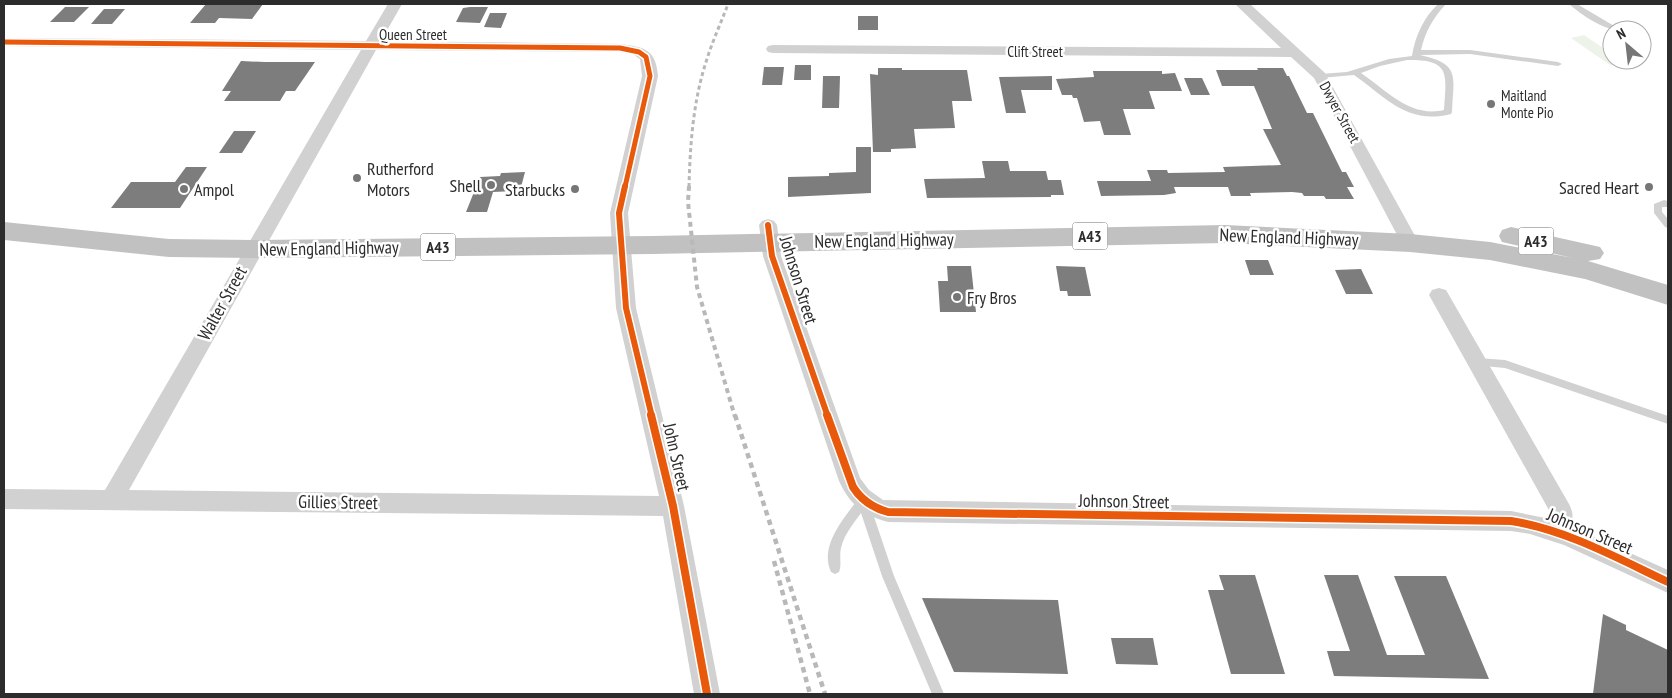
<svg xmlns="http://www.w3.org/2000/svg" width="1672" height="698" font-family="'PT Sans Narrow',sans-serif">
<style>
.green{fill:#eef3ea}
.building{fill:#7d7d7d}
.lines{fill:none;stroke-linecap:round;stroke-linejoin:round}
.service{fill:#d1d1d1;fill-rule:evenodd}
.minor{fill:#d1d1d1;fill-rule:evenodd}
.trunk{fill:#c1c1c1;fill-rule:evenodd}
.rail-far2{stroke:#b8b8b8;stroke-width:3;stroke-dasharray:4 3;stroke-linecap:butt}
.rail-far1{stroke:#b8b8b8;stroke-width:4;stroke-dasharray:5 4;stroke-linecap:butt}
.rail{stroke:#b8b8b8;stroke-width:4.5;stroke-dasharray:5.5 4.5;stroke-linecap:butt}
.cycleway-far2-casing{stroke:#fff;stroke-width:8}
.cycleway-far1-casing{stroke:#fff;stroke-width:9}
.cycleway-casing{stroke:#fff;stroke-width:11}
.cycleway-far2{stroke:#e8590c;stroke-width:5}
.cycleway-far1{stroke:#e8590c;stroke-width:6}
.cycleway{stroke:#e8590c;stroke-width:8}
.poi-dot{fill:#767676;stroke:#fff;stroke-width:2}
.labels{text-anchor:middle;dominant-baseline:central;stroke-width:5;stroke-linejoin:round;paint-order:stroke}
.far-street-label{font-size:15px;fill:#2c2c2c;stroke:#fff}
.far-poi-label{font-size:15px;fill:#2c2c2c;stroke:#fff;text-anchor:start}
.shield{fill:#fff;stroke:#6b6b6b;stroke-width:1}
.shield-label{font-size:16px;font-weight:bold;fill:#2c2c2c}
.poi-label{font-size:18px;fill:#2c2c2c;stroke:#fff;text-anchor:start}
.street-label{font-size:18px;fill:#2c2c2c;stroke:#fff}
</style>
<rect width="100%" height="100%" fill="#fff"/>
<!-- green -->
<path class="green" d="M 1584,35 L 1612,54 L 1612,60 L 1624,62 L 1610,65 L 1571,38 Z"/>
<!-- building -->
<g class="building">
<path d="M 206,4 L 263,4 L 252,19 L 219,18 L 215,23 L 190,23 Z"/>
<path d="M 65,7 L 89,7 L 74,22 L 50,22 Z"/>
<path d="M 470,7 L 488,7 L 480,23 L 456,22 L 463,8 Z"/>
<path d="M 104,9 L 125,9 L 112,24 L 91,24 Z"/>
<path d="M 490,13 L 507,13 L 501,28 L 484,27 Z"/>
<rect x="858" y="16" width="20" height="14"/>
<path d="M 241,61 L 265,62 L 315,62 L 295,91 L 286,91 L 280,101 L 224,101 L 231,91 L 222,91 Z"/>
<path d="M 795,65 L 811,65 L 811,80 L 794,80 Z"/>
<path d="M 764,67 L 784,67 L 782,85 L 762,85 Z"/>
<path d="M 878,68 L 902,68 L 902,70 L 967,70 L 972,101 L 952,101 L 955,128 L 914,129 L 916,148 L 891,149 L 891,152 L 873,152 L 870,74 L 878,75 Z"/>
<path d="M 1257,68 L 1283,68 L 1287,76 L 1289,76 L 1307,113 L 1313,113 L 1342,172 L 1346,172 L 1354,187 L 1347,187 L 1354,199 L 1326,199 L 1324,196 L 1304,196 L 1302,193 L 1292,192 L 1250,193 L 1251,196 L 1231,196 L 1228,187 L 1174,187 L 1176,193 L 1164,195 L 1101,196 L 1097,181 L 1151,181 L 1147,170 L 1167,170 L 1168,173 L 1225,172 L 1223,167 L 1281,165 L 1263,129 L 1272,129 L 1254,86 L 1222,86 L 1216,70 L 1258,70 Z"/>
<path d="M 1093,71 L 1162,71 L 1162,74 L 1175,73 L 1182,91 L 1149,91 L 1155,109 L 1123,109 L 1131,135 L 1104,135 L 1100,121 L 1084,122 L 1077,98 L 1073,98 L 1072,95 L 1062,95 L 1056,79 L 1094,77 Z"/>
<path d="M 823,76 L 840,76 L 839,108 L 822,108 Z"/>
<path d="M 1052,76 L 1052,90 L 1021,90 L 1026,113 L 1006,113 L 999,77 Z"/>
<path d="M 1184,78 L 1202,78 L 1210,95 L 1191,95 Z"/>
<path d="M 234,131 L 256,131 L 242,153 L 219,153 Z"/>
<path d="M 856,147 L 871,147 L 871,193 L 788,197 L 788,177 L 829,176 L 829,173 L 856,172 Z"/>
<path d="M 982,161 L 1008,161 L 1010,171 L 1046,171 L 1048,180 L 1061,180 L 1064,195 L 1051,195 L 1051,197 L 927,198 L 924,179 L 985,178 Z"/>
<path d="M 186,167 L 207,167 L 180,208 L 111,208 L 131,182 L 175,182 Z"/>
<path d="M 525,172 L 520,191 L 493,192 L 487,212 L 466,212 L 480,177 L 500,176 L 501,173 Z"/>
<path d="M 1245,260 L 1268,260 L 1274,275 L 1250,275 Z"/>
<path d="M 947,266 L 971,266 L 976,312 L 940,312 L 938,281 L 948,281 Z"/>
<path d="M 1056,266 L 1085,267 L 1091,296 L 1068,296 L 1067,291 L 1060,291 Z"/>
<path d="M 1361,269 L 1373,294 L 1346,294 L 1335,270 Z"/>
<path d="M 1219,575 L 1255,575 L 1285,674 L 1231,674 L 1208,590 L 1224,590 Z"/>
<path d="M 1324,575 L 1358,575 L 1387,655 L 1425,655 L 1394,576 L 1446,576 L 1489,679 L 1334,676 L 1327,651 L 1350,651 Z"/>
<path d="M 922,598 L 1058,600 L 1068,674 L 954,672 Z"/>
<path d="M 1603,614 L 1626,625 L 1626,630 L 1668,650 L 1668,694 L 1593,694 Z"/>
<path d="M 1111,638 L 1153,638 L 1158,665 L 1116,664 Z"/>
</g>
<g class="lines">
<!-- service -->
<g class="service">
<path d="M 1438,4 L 1446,4 C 1433,18 1425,32 1421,50 L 1470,50 L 1558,62 L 1562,64 L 1558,66 L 1470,54 L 1420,55 C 1462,64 1453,77 1452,112 L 1451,114 C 1407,125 1387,98 1354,75 L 1320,78 L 1316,76 L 1320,74 L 1347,72 L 1389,59 L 1412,56 C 1415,36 1424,17 1438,4 ZM 1407,60 C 1452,59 1446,75 1444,110 C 1410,118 1386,90 1361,73 L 1380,66 Z"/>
<path d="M 1569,4 L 1577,4 L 1621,30 C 1603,30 1583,16 1569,4 Z"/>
<path d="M 1664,200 L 1668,201 L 1668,207 L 1662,207 L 1662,212 L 1668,219 L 1668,228 L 1665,227 L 1654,213 L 1654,204 Z"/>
<path d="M 1477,358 L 1505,360 L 1668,416 L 1668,424 L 1505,368 L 1473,365 L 1472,362 L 1473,359 Z"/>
<path d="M 863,497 L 867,498 L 869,502 L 894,576 L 944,694 L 932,694 L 882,576 L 861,513 C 853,524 844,535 841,548 C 839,556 842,565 839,572 L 835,574 L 831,572 C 819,546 844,518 859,498 Z"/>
</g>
<!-- minor -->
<g class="minor">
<path d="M 388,4 L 402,4 L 381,41 L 620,44 C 644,47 656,49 658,76 L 628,213 L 636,308 L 684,506 L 720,694 L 694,694 L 663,516 L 4,509 L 4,489 L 105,490 L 361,50 L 4,46 L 4,38 L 366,41 ZM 376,50 L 620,52 L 634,55 L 640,59 L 642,76 L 610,213 L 616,308 L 659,496 L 129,490 Z"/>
<path d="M 1235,4 L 1250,4 L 1325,73 L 1419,243 L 1416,248 L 1410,250 L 1404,248 L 1314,78 L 1291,57 L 773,53 L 768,52 L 766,49 L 768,46 L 773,45 L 1281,48 Z"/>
<path d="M 768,219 L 774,221 L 777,225 L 781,256 L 860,478 L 869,490 L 883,500 L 1511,511 L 1550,519 L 1550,512 L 1429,295 L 1432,290 L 1439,288 L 1446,290 L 1569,504 C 1573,512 1574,518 1570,526 L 1668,570 L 1668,593 L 1564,545 L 1530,534 L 1511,531 L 888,522 C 863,515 850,505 839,481 L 763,256 L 759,225 L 762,221 Z"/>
</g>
<!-- trunk -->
<path class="trunk" d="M 4,222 L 169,239 L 253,240 L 652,236 L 1225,225 L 1410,234 L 1490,242 L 1573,258 L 1502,242 L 1499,236 L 1502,230 L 1511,227 L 1600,247 L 1604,253 L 1600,259 L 1588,261 L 1668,285 L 1668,305 L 1585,279 L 1490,260 L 1410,252 L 1225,243 L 652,254 L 253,258 L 169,257 L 4,240 Z"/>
<!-- rail-far2 -->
<path class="rail-far2" d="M 689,187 C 690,146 693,102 706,62 C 712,42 721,23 728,4"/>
<!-- rail-far1 -->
<path class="rail-far1" d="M 689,186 L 688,202 L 697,287 L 735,417"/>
<!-- rail -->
<g class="rail">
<path d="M 735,415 L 825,694"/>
<path d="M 774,561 L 810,694"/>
</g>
<!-- cycleway-far2 casing -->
<g class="cycleway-far2-casing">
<path id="cycleway-far2" d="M 4,42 L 620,48 L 639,52 L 646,57 L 650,76 L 625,187"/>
</g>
<!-- cycleway-far1 casing -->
<g class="cycleway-far1-casing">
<g id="cycleway-far1">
<path d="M 625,186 L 619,213 L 626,308 L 652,417"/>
<path d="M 768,225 L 772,256 L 828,417"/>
</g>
</g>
<!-- cycleway casing -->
<g class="cycleway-casing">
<g id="cycleway">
<path d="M 651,415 L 673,506 L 707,694"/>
<path d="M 827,415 L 853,487 C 862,501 873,508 888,512 L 1511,521 C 1567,530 1617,558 1668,582"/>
</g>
</g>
<!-- cycleway-far2 -->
<use href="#cycleway-far2" class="cycleway-far2"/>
<!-- cycleway-far1 -->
<use href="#cycleway-far1" class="cycleway-far1"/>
<!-- cycleway -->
<use href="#cycleway" class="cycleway"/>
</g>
<!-- markers -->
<g class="poi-dot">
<circle cx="1491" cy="104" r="5"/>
<circle cx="357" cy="178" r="5"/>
<circle cx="491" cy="185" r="5"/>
<circle cx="1649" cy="187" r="5"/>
<circle cx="184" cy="189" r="5"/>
<circle cx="575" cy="189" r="5"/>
<circle cx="957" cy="297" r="5"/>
</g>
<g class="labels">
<!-- far-street labels -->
<g class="far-street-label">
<text x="413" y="34">Queen Street</text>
<text x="1035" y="51">Clift Street</text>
<text transform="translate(1340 112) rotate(61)">Dwyer Street</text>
</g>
<!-- far-poi labels -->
<g class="far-poi-label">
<text x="1501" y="95">Maitland<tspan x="1501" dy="17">Monte Pio</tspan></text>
</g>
<!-- shield labels -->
<g class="shield">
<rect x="1072.5" y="222.5" width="35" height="27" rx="4"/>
<rect x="1518.5" y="227.5" width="35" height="27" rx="4"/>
<rect x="420.5" y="233.5" width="35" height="27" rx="4"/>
</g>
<g class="shield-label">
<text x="1090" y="236">A43</text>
<text x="1536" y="241">A43</text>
<text x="438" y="247">A43</text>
</g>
<!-- poi labels -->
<g class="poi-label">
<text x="367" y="168">Rutherford<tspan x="367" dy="21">Motors</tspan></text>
<text x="481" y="185" text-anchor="end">Shell</text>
<text x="1639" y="187" text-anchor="end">Sacred Heart</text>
<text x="194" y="189">Ampol</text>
<text x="565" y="189" text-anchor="end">Starbucks</text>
<text x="967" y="297">Fry Bros</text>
</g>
<!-- street labels -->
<g class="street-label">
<text transform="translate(1289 237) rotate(2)">New England Highway</text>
<text transform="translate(884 240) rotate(-1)">New England Highway</text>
<text transform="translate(329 248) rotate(-1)">New England Highway</text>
<text transform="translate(799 280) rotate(73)">Johnson Street</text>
<text transform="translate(222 303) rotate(-61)">Walter Street</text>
<text transform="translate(677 457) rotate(77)">John Street</text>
<text transform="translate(1124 501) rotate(1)">Johnson Street</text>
<text transform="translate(338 502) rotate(1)">Gillies Street</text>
<text transform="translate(1590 531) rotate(23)">Johnson Street</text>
</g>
</g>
<!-- border -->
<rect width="1672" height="698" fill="none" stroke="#2c2c2c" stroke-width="10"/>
<!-- north arrow -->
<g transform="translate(1627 45) rotate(332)"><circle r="24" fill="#ffffff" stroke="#ababab"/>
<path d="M0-4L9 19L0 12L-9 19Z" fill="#767676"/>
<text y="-8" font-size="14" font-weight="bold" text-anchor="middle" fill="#2c2c2c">N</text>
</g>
</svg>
